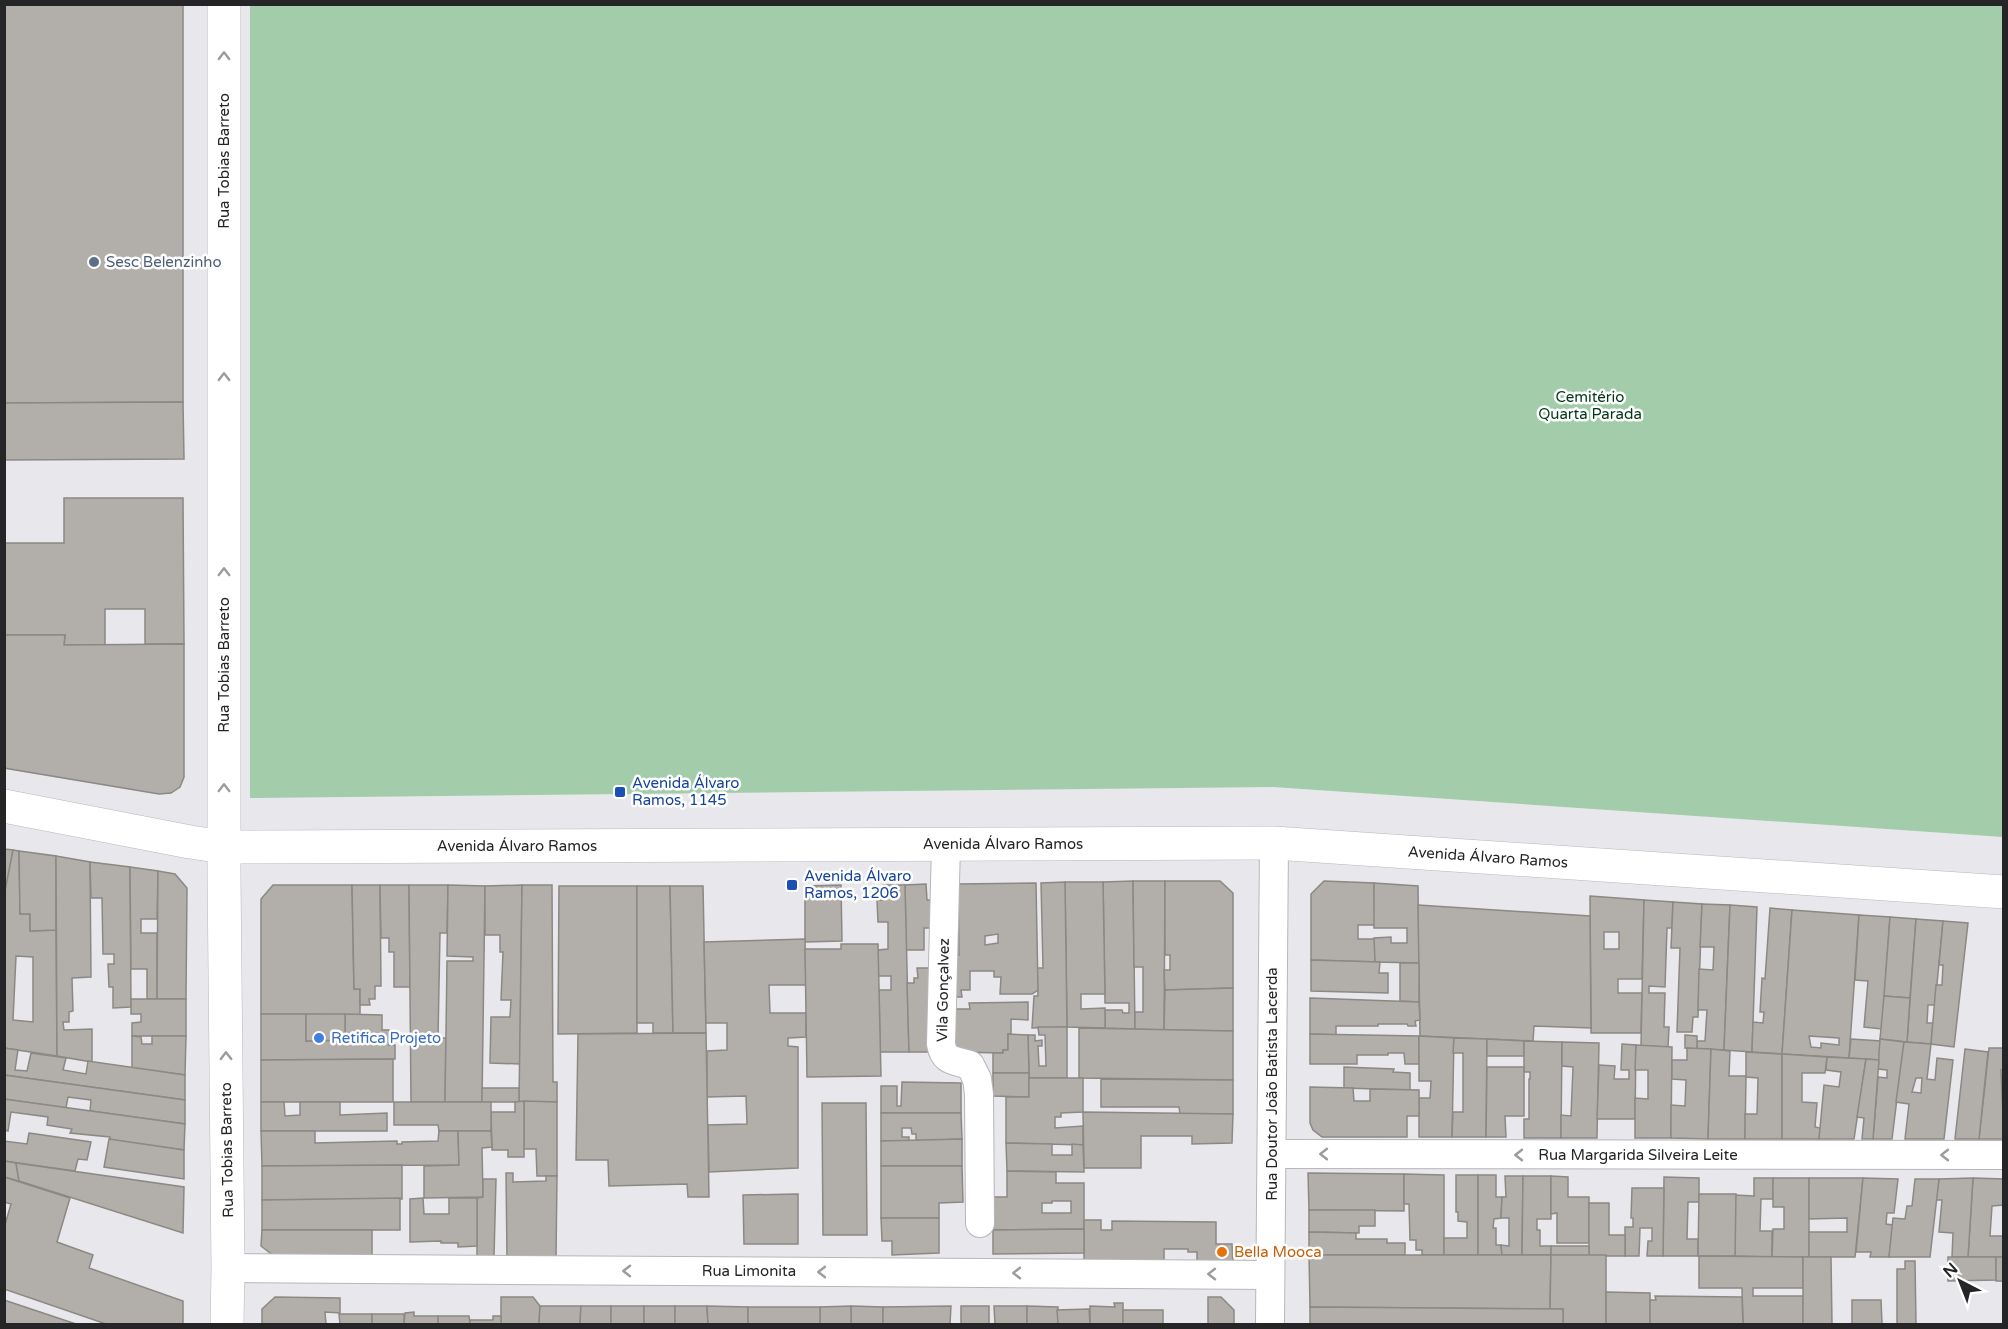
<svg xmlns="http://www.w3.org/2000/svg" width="2008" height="1329" font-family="'Varela Round',sans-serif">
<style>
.green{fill:#a2ccaa}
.building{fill:#b2aeaa;stroke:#8c8884;stroke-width:1.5;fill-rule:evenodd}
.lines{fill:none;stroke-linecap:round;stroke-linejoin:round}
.minor-casing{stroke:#b7b6bb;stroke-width:30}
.secondary-casing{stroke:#b7b6bb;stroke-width:34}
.minor{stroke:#fff;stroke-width:28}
.secondary{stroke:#fff;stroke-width:33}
.oneway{stroke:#9d9c9d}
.service-dot{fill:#5c6f8a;stroke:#fff;stroke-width:2}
.transit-dot{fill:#1a4fb4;stroke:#fff;stroke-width:2}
.shop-dot{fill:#3f7fe0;stroke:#fff;stroke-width:2}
.food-dot{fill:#e8710a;stroke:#fff;stroke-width:2}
.labels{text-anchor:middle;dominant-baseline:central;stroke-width:5;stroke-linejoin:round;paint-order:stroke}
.street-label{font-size:15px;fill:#252426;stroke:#fff}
.service-label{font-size:15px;fill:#4e5e75;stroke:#fff;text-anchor:start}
.park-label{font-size:15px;fill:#003714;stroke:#fff}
.transit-label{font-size:15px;fill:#164399;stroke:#fff;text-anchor:start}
.shop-label{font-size:15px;fill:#366cbe;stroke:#fff;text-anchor:start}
.food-label{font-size:15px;fill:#c56008;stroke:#fff;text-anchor:start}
</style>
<rect width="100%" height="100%" fill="#e8e7ec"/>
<!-- green -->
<path class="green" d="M 250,5 L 2003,5 L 2003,837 L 1273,787 L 250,798 Z"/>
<!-- building -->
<g class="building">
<path d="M 4,4 L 183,4 L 183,402 L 4,403 Z"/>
<path d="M 183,402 L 184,459 L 4,460 L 4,403 Z"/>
<path d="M 64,498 L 183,498 L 184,644 L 145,644 L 145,609 L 105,609 L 105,645 L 64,645 L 65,635 L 4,635 L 4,543 L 64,543 Z"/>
<path d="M 4,635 L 65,635 L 64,645 L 184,644 L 184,777 L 180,787 L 171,793 L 159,794 L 4,768 Z"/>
<path d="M 4,849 L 13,850 L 5,895 L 4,895 Z"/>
<path d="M 13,850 L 19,851 L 20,914 L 30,914 L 30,931 L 56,930 L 57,1056 L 4,1048 L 4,896 ZM 16,956 L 33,957 L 33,1022 L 13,1020 Z"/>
<path d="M 19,851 L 56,856 L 56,930 L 30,931 L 30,914 L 20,914 Z"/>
<path d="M 56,856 L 90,862 L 91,977 L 72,978 L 73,1011 L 69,1012 L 69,1022 L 63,1022 L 64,1030 L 92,1029 L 92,1062 L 57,1056 Z"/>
<path d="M 90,862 L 130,867 L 131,1007 L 113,1008 L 113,987 L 109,987 L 108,964 L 114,964 L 114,954 L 103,954 L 102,898 L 91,898 Z"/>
<path d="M 130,867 L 158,871 L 157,919 L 141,919 L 141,933 L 157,933 L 157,999 L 147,999 L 147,969 L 131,969 Z"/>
<path d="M 158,871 L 175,874 L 187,888 L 186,999 L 157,999 Z"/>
<path d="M 1133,881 L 1135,1029 L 1105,1028 L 1105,1010 L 1122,1010 L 1123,1013 L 1129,1013 L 1129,1003 L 1105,1003 L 1103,882 Z"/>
<path d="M 1133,881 L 1165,881 L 1164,1030 L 1135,1029 L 1135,1012 L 1143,1012 L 1143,967 L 1134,967 Z"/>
<path d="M 1165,881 L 1220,881 L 1233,893 L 1233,988 L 1165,990 L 1164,970 L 1170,970 L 1170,955 L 1165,955 Z"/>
<path d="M 1324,881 L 1374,883 L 1375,925 L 1358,925 L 1358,939 L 1375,939 L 1375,962 L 1311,960 L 1311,894 Z"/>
<path d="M 1065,882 L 1103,882 L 1105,994 L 1081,994 L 1081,1009 L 1105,1008 L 1105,1028 L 1067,1027 Z"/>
<path d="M 1065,882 L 1067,1027 L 1032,1028 L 1034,996 L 1038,996 L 1037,968 L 1043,968 L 1041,883 Z"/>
<path d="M 1036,883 L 1038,990 L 1032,994 L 1000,994 L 1001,977 L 994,977 L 994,971 L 970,971 L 970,990 L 961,990 L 962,997 L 952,997 L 952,955 L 959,955 L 958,884 ZM 998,934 L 998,943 L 985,945 L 985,936 Z"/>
<path d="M 1374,883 L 1418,886 L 1419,963 L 1375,962 L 1374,938 L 1391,937 L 1391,943 L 1407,943 L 1407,928 L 1374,928 Z"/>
<path d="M 926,884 L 927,900 L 931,900 L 932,928 L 924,928 L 924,950 L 906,950 L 905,885 Z"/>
<path d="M 273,885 L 352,885 L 354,989 L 360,989 L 360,1015 L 261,1014 L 261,899 Z"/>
<path d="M 352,885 L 380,885 L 381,986 L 375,986 L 375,999 L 369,999 L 370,1005 L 360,1005 L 360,989 L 354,989 Z"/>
<path d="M 380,885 L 409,885 L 410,987 L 394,987 L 394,952 L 389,952 L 389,938 L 381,938 Z"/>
<path d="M 409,885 L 448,885 L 447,933 L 440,933 L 438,1038 L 446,1038 L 445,1102 L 411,1102 Z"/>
<path d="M 448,885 L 485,886 L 482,1102 L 445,1102 L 447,961 L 473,961 L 473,957 L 447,956 Z"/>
<path d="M 522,885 L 520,1064 L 490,1063 L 491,1017 L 510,1017 L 511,1000 L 501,1000 L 503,952 L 500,952 L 500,935 L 485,935 L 485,886 Z"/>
<path d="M 522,885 L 552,885 L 553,1082 L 557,1082 L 557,1102 L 519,1102 Z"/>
<path d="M 841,885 L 842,941 L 805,942 L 805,886 Z"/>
<path d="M 883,885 L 905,885 L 909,1052 L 880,1052 L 879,990 L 891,990 L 891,976 L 878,976 L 878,950 L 888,949 L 888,922 L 878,922 L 877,900 L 884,900 Z"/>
<path d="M 559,886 L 637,886 L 637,1033 L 558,1034 Z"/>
<path d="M 637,886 L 670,886 L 673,1033 L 653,1033 L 653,1023 L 637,1023 Z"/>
<path d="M 670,886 L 703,886 L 706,1033 L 673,1033 Z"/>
<path d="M 1590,896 L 1644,900 L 1642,979 L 1618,979 L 1618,993 L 1642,993 L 1641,1033 L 1591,1033 ZM 1604,932 L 1619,932 L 1619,949 L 1604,949 Z"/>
<path d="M 1644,900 L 1673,902 L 1672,928 L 1667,928 L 1665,987 L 1649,986 L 1649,993 L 1665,993 L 1664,1027 L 1669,1027 L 1668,1047 L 1641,1046 Z"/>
<path d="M 1673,902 L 1702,904 L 1698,1017 L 1693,1017 L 1692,1032 L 1677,1032 L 1680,948 L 1671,948 Z"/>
<path d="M 1702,904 L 1730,905 L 1724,1050 L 1697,1049 L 1697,1041 L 1705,1041 L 1707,1010 L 1698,1010 L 1699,969 L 1713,970 L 1714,947 L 1700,947 Z"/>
<path d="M 1418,905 L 1590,916 L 1591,1028 L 1534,1026 L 1533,1041 L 1420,1036 Z"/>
<path d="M 1730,905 L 1757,907 L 1752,1052 L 1724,1050 Z"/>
<path d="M 1770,908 L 1792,910 L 1782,1054 L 1752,1052 L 1753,1022 L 1763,1023 L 1764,1012 L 1760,1012 L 1762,978 L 1765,979 Z"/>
<path d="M 1792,910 L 1859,915 L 1849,1058 L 1782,1054 ZM 1809,1036 L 1839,1038 L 1839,1045 L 1821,1043 L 1821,1048 L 1811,1047 Z"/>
<path d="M 1859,915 L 1890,917 L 1882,1029 L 1864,1027 L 1868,981 L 1855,980 Z"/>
<path d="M 1890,917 L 1916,919 L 1910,998 L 1884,996 Z"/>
<path d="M 1916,919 L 1943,921 L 1935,1005 L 1928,1005 L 1927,1023 L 1933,1023 L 1931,1044 L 1907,1042 Z"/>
<path d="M 1943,921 L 1968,923 L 1954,1047 L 1931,1044 L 1936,985 L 1942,985 L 1943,965 L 1939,965 Z"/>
<path d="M 805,939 L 806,985 L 769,985 L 770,1013 L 806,1013 L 806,1037 L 788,1038 L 788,1046 L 798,1047 L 798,1168 L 709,1172 L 708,1125 L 747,1124 L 746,1096 L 707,1097 L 707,1051 L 727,1050 L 727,1023 L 706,1023 L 704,942 Z"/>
<path d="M 841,944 L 878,944 L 881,1076 L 807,1077 L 805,949 L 841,949 Z"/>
<path d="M 1311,960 L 1380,962 L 1379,973 L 1388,973 L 1388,993 L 1311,991 Z"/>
<path d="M 1400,963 L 1419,963 L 1419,1002 L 1400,1001 Z"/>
<path d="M 917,968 L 933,968 L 936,1052 L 909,1052 L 907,983 L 914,983 L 914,978 L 918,978 Z"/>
<path d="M 1233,988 L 1233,1031 L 1164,1030 L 1165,990 Z"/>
<path d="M 1884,996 L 1910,998 L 1907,1042 L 1880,1039 Z"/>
<path d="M 1310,998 L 1419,1002 L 1420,1020 L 1415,1021 L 1416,1026 L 1408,1026 L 1407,1024 L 1378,1024 L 1378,1026 L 1336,1026 L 1336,1035 L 1310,1034 Z"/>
<path d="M 131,999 L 186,999 L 186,1036 L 132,1036 L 132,1023 L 141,1022 L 141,1014 L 131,1014 Z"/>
<path d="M 1028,1002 L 1028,1020 L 1011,1019 L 1011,1035 L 1008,1034 L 1008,1050 L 1003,1050 L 1003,1053 L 952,1052 L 952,1009 L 970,1009 L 969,1003 Z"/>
<path d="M 261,1014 L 306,1014 L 306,1041 L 345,1040 L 345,1014 L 382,1015 L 382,1030 L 389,1030 L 389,1045 L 395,1045 L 395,1059 L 261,1060 Z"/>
<path d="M 306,1014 L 345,1014 L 345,1040 L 306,1041 Z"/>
<path d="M 1038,1027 L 1067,1027 L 1067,1078 L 1029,1078 L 1028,1035 L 1035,1035 L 1035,1041 L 1042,1040 L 1042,1046 L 1038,1046 L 1039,1066 L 1046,1066 L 1045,1035 L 1039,1035 Z"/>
<path d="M 1079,1028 L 1233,1031 L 1233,1080 L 1079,1078 Z"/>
<path d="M 706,1033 L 709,1197 L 688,1197 L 687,1184 L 609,1186 L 608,1160 L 576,1160 L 578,1034 Z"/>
<path d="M 1008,1034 L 1028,1035 L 1029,1073 L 993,1073 L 993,1053 L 1003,1053 L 1003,1050 L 1008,1050 Z"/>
<path d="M 1310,1034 L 1419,1036 L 1419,1064 L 1405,1064 L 1404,1053 L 1388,1053 L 1388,1055 L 1357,1055 L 1357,1064 L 1310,1064 Z"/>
<path d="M 1685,1035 L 1697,1036 L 1697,1049 L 1685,1048 Z"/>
<path d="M 132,1036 L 141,1037 L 142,1044 L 152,1044 L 152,1036 L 186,1036 L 185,1075 L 132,1068 Z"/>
<path d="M 1419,1036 L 1454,1038 L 1452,1137 L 1419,1137 L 1419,1098 L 1430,1098 L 1431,1081 L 1419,1081 Z"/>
<path d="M 1454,1038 L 1487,1039 L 1486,1137 L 1452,1137 L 1453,1112 L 1463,1112 L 1463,1053 L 1453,1053 Z"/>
<path d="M 1487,1039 L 1524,1041 L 1524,1056 L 1487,1056 Z"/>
<path d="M 1851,1039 L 1881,1041 L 1879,1060 L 1849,1058 Z"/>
<path d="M 1880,1039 L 1904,1042 L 1892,1139 L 1873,1139 L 1878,1077 L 1887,1078 L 1887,1070 L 1878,1069 Z"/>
<path d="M 1524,1041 L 1562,1042 L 1561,1138 L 1524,1138 L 1524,1119 L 1529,1119 L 1529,1079 L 1530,1079 L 1530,1072 L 1524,1072 Z"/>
<path d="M 1562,1042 L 1599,1043 L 1597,1138 L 1561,1138 L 1561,1115 L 1571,1116 L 1573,1067 L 1562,1066 Z"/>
<path d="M 1904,1042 L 1931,1044 L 1927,1079 L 1935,1080 L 1937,1058 L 1953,1060 L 1944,1139 L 1905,1139 L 1909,1104 L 1896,1102 ZM 1916,1078 L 1922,1078 L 1921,1093 L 1912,1092 Z"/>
<path d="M 1622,1044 L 1636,1045 L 1635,1119 L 1597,1119 L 1599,1065 L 1615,1066 L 1614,1079 L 1629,1079 L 1629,1070 L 1621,1070 Z"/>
<path d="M 1636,1045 L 1672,1047 L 1671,1138 L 1635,1138 L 1635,1098 L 1648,1099 L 1648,1070 L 1635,1070 Z"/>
<path d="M 4,1048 L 18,1050 L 15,1070 L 27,1071 L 31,1053 L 66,1058 L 63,1070 L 86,1074 L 88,1061 L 185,1075 L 185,1100 L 4,1075 Z"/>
<path d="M 1687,1048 L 1711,1049 L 1708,1139 L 1671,1138 L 1671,1105 L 1685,1106 L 1686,1080 L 1672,1079 L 1672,1060 L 1687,1060 Z"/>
<path d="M 1989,1048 L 2004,1048 L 2004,1070 L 2001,1070 L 2004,1139 L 1979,1139 Z"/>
<path d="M 1711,1049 L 1730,1051 L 1729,1076 L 1746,1076 L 1745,1139 L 1708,1139 Z"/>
<path d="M 1965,1049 L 1988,1052 L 1979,1139 L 1955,1139 Z"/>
<path d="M 1746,1052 L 1782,1054 L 1782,1139 L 1745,1139 L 1745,1114 L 1757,1114 L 1758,1078 L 1746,1077 Z"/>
<path d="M 1782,1054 L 1827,1057 L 1825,1073 L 1802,1073 L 1802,1102 L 1817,1103 L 1815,1127 L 1820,1128 L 1819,1139 L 1782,1139 Z"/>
<path d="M 1827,1057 L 1866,1059 L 1854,1139 L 1819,1139 L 1824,1085 L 1839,1087 L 1841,1072 L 1826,1070 Z"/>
<path d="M 393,1059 L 393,1102 L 261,1102 L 261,1060 Z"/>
<path d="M 1866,1059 L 1879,1060 L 1873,1139 L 1862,1139 L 1864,1118 L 1857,1117 Z"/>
<path d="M 1344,1067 L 1394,1069 L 1393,1072 L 1410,1073 L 1410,1090 L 1344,1088 Z"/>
<path d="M 1487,1067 L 1524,1067 L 1524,1116 L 1505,1116 L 1506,1137 L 1486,1137 Z"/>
<path d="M 993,1073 L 1029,1073 L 1029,1097 L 993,1096 Z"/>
<path d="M 4,1075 L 185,1100 L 185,1124 L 90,1111 L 91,1100 L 68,1097 L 66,1108 L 4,1099 Z"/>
<path d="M 1029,1078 L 1083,1078 L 1083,1112 L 1061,1113 L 1061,1117 L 1055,1117 L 1055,1128 L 1083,1126 L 1083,1145 L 1006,1143 L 1006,1097 L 1029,1097 Z"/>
<path d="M 1101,1079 L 1233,1080 L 1233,1114 L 1180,1114 L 1179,1107 L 1101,1107 Z"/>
<path d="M 902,1082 L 961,1083 L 961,1113 L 881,1113 L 881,1086 L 897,1086 L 897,1106 L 901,1106 Z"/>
<path d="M 1310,1087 L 1353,1088 L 1354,1101 L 1370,1101 L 1370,1089 L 1419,1090 L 1419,1116 L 1407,1116 L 1407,1137 L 1322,1137 L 1313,1130 L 1310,1123 Z"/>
<rect x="482" y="1088" width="37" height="14"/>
<path d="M 4,1099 L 185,1124 L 184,1150 L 110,1140 L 110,1137 L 70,1133 L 72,1129 L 47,1125 L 48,1117 L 11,1112 L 8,1131 L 4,1130 Z"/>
<path d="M 524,1101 L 557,1102 L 557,1176 L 537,1176 L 536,1149 L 524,1149 Z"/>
<path d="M 524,1101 L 524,1157 L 508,1157 L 508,1150 L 492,1150 L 491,1112 L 515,1112 L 515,1102 Z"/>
<path d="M 261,1102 L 284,1102 L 285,1116 L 300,1115 L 300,1102 L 340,1102 L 340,1115 L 387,1113 L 387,1131 L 261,1131 Z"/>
<path d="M 394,1102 L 491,1102 L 491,1131 L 439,1131 L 438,1125 L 394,1125 Z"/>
<path d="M 822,1103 L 866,1103 L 867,1235 L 823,1235 Z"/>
<path d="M 1083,1112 L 1233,1114 L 1232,1143 L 1192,1144 L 1192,1136 L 1141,1136 L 1141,1168 L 1084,1168 Z"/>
<path d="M 881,1113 L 961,1113 L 962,1139 L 916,1141 L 916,1134 L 912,1134 L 911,1128 L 902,1128 L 902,1137 L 909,1137 L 909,1141 L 881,1141 Z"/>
<path d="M 261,1131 L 315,1131 L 315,1143 L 397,1141 L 397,1144 L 402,1144 L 402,1142 L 438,1141 L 439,1131 L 458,1131 L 459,1165 L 262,1166 Z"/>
<path d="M 458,1131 L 491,1131 L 492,1147 L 482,1148 L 483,1197 L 424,1198 L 424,1166 L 459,1165 Z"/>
<path d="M 29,1133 L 91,1142 L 87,1160 L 78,1159 L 75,1171 L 4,1161 L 4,1141 L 27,1144 Z"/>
<path d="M 109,1139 L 184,1150 L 184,1179 L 104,1167 Z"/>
<path d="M 962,1139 L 962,1166 L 881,1166 L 881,1141 Z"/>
<path d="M 1006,1143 L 1052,1144 L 1052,1155 L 1072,1155 L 1072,1144 L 1083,1145 L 1084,1172 L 1007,1171 Z"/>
<path d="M 4,1161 L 16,1163 L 19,1181 L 4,1177 Z"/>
<path d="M 16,1163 L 184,1187 L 183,1233 L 19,1181 Z"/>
<path d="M 402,1165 L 402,1199 L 262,1200 L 262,1166 Z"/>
<path d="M 881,1166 L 962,1166 L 963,1202 L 939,1203 L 939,1218 L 881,1218 Z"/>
<path d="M 1007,1171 L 1056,1172 L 1056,1183 L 1084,1183 L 1084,1229 L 993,1230 L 992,1197 L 1007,1197 ZM 1052,1201 L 1071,1201 L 1071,1213 L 1042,1213 L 1042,1203 L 1052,1203 Z"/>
<path d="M 506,1173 L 513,1173 L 513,1182 L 546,1181 L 546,1176 L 557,1176 L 556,1257 L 507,1257 Z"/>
<path d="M 1308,1173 L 1404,1174 L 1404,1211 L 1309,1210 Z"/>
<path d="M 1404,1174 L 1444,1175 L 1444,1255 L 1422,1255 L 1422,1250 L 1416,1250 L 1416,1240 L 1410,1240 L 1409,1204 L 1404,1204 Z"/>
<path d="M 1456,1175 L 1478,1175 L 1478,1255 L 1444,1255 L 1444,1238 L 1467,1238 L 1467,1222 L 1458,1221 L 1458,1212 L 1456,1212 Z"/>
<path d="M 1478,1175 L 1496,1175 L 1496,1197 L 1502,1197 L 1501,1218 L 1494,1219 L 1493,1228 L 1496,1228 L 1496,1245 L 1501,1245 L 1502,1255 L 1478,1255 Z"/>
<path d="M 1505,1176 L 1523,1176 L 1522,1255 L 1502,1255 L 1501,1245 L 1509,1246 L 1509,1218 L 1501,1218 L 1502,1197 L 1506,1197 Z"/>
<path d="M 1523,1176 L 1551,1176 L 1551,1219 L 1537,1219 L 1537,1230 L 1540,1230 L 1540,1246 L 1551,1246 L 1551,1255 L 1522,1255 Z"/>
<path d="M 1551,1176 L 1568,1177 L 1568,1197 L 1589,1197 L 1589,1243 L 1557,1243 L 1557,1213 L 1551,1214 Z"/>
<path d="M 4,1177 L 70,1198 L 57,1242 L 93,1255 L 89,1268 L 183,1301 L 183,1324 L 106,1324 L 4,1289 L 4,1228 L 11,1204 L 4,1202 Z"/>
<path d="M 1664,1177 L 1699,1178 L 1699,1202 L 1688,1202 L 1687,1239 L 1698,1239 L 1698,1256 L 1663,1256 Z"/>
<path d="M 1754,1178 L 1773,1178 L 1773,1199 L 1761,1199 L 1760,1231 L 1772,1231 L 1772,1257 L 1735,1256 L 1735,1195 L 1754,1196 Z"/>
<path d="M 1773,1178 L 1809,1178 L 1809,1257 L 1772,1257 L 1773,1229 L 1784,1229 L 1784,1207 L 1773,1207 Z"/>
<path d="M 1809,1178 L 1863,1178 L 1855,1257 L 1809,1257 L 1809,1232 L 1847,1232 L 1847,1218 L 1809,1219 Z"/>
<path d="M 1863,1178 L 1898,1179 L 1894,1213 L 1887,1213 L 1886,1224 L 1893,1225 L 1889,1257 L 1870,1257 L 1871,1252 L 1856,1252 Z"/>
<path d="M 1973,1178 L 2004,1179 L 2004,1205 L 1992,1206 L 1990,1236 L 2004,1236 L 2004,1257 L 1968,1257 Z"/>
<path d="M 1973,1178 L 1968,1257 L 1952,1257 L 1953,1233 L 1939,1232 L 1942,1200 L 1936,1200 L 1939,1179 Z"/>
<path d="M 483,1179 L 496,1179 L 494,1257 L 477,1257 L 477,1198 L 483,1197 Z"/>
<path d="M 1915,1179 L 1939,1179 L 1930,1257 L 1889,1257 L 1893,1218 L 1905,1219 L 1907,1206 L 1912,1206 Z"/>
<path d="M 1632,1188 L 1664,1188 L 1663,1256 L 1647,1256 L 1648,1241 L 1652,1241 L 1652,1228 L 1640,1228 L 1639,1256 L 1625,1256 L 1625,1227 L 1633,1227 L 1633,1218 L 1631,1218 Z"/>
<path d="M 798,1194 L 798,1244 L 744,1244 L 743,1195 Z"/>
<path d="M 1699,1194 L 1736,1194 L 1735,1256 L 1698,1256 Z"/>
<path d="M 400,1198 L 400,1230 L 262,1230 L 262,1200 Z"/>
<path d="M 423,1198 L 424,1214 L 449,1214 L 449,1198 L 477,1198 L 477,1246 L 458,1247 L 458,1243 L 441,1243 L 441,1241 L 410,1242 L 410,1199 Z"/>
<path d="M 1589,1203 L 1609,1203 L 1609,1235 L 1625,1235 L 1625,1256 L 1589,1256 Z"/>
<path d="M 1309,1210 L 1375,1210 L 1375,1226 L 1359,1226 L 1359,1233 L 1309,1232 Z"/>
<path d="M 881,1218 L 939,1218 L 939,1253 L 892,1255 L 892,1241 L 882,1241 Z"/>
<path d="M 1084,1220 L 1101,1220 L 1101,1230 L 1112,1230 L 1112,1221 L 1216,1222 L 1216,1244 L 1232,1244 L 1233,1262 L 1197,1261 L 1197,1252 L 1188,1252 L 1188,1249 L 1164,1249 L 1164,1261 L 1084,1260 Z"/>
<path d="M 1084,1229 L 1084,1253 L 993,1254 L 993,1230 Z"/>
<path d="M 262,1230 L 372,1230 L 372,1257 L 274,1256 L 261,1246 Z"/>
<path d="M 1309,1232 L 1356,1233 L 1356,1239 L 1387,1239 L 1387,1243 L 1405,1243 L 1405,1255 L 1309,1255 Z"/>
<path d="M 1551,1246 L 1589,1246 L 1589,1256 L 1551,1255 Z"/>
<path d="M 1309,1255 L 1551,1255 L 1550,1309 L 1310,1307 Z"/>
<path d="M 1551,1255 L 1606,1255 L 1606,1324 L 1563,1324 L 1563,1309 L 1550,1309 Z"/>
<path d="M 1699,1256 L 1803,1257 L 1803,1288 L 1753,1288 L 1753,1296 L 1803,1296 L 1803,1324 L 1743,1324 L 1742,1288 L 1699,1288 Z"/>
<path d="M 1803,1257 L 1831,1257 L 1832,1324 L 1803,1324 Z"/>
<path d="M 1948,1257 L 1996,1257 L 1996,1280 L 1948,1281 Z"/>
<rect x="1996" y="1257" width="8" height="24"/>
<path d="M 1905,1261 L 1915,1261 L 1916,1324 L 1897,1324 L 1897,1269 L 1905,1269 Z"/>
<path d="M 1606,1292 L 1650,1293 L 1650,1324 L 1606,1324 Z"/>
<path d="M 1655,1296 L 1742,1297 L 1743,1324 L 1650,1324 L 1650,1300 L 1656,1300 Z"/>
<path d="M 275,1297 L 340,1298 L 340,1313 L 325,1312 L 326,1324 L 262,1324 L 262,1309 Z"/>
<path d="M 501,1297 L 533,1297 L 540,1306 L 539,1324 L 501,1324 Z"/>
<path d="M 1208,1297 L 1221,1297 L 1234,1310 L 1234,1324 L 1208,1324 Z"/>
<path d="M 4,1300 L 76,1324 L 4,1324 Z"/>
<path d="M 1852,1300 L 1881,1300 L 1882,1324 L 1852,1324 Z"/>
<path d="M 1114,1303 L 1123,1303 L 1123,1324 L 1090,1324 L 1090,1306 L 1115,1307 Z"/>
<path d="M 540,1306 L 581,1306 L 580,1324 L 539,1324 Z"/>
<path d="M 581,1306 L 611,1306 L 611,1324 L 580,1324 Z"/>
<rect x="611" y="1306" width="33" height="18"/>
<rect x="644" y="1306" width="31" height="18"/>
<path d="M 675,1306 L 707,1306 L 708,1324 L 675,1324 Z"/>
<path d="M 707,1306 L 748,1307 L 748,1324 L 708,1324 Z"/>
<path d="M 851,1306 L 883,1307 L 883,1324 L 851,1324 Z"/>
<path d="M 851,1306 L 851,1324 L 820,1324 L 820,1307 Z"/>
<path d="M 951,1306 L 950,1324 L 883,1324 L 883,1307 Z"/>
<rect x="961" y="1306" width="28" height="18"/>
<path d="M 994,1306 L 1027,1306 L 1027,1324 L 995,1324 Z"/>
<path d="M 1027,1306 L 1058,1307 L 1058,1324 L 1027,1324 Z"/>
<rect x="748" y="1307" width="72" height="17"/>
<path d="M 1310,1307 L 1563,1309 L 1563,1324 L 1310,1324 Z"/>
<path d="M 1089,1309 L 1090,1324 L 1058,1324 L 1057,1310 Z"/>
<rect x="1123" y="1310" width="40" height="14"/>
<path d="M 414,1312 L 414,1316 L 438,1316 L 438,1324 L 404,1324 L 405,1313 Z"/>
<path d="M 339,1314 L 372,1314 L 372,1324 L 340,1324 Z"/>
<rect x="372" y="1314" width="32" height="10"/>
<path d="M 438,1316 L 469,1316 L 470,1324 L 438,1324 Z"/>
<path d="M 493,1316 L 501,1316 L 501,1324 L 470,1324 L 470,1320 L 493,1320 Z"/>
</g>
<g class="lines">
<!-- minor casing -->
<g class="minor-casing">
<g id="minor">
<path d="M 946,844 L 941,1044 C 944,1062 954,1060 970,1065 L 977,1079 L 979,1094 L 980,1223"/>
<path d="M 1272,1154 L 2004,1155"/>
<path d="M 228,1268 L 1270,1275"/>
<path d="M 1270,1324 L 1274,843"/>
</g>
</g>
<!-- secondary casing -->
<g class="secondary-casing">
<g id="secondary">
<path d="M 224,4 L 224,874 L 228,1268 L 227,1324"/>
<path d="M 4,806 L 190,842 L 224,847 L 1274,843 L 2004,892"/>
</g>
</g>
<!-- minor -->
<use href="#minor" class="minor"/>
<!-- secondary -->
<use href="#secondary" class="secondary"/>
</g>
<!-- one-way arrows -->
<defs><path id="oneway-chevron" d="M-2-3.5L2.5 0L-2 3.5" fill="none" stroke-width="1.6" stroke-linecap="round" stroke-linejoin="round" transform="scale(1.5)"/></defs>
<g class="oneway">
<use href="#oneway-chevron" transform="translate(224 56) rotate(-90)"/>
<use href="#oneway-chevron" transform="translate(224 377) rotate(-90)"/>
<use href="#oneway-chevron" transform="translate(224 572) rotate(-90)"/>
<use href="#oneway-chevron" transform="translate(224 788) rotate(-90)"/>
<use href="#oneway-chevron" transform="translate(226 1056) rotate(-91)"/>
<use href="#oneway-chevron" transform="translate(1324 1154) rotate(-180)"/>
<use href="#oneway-chevron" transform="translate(1519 1155) rotate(-180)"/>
<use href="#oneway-chevron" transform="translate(1945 1155) rotate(180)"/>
<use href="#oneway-chevron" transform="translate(627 1271) rotate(-180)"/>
<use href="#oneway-chevron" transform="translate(822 1272) rotate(-180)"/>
<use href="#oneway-chevron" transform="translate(1017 1273) rotate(-180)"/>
<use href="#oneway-chevron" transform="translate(1212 1274) rotate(-180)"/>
</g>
<!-- markers -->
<circle class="service-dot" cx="94" cy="262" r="6"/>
<g class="transit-dot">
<rect x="614" y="786" width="12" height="12" rx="3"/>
<rect x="786" y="879" width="12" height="12" rx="3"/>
</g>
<circle class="shop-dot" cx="319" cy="1038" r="6"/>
<circle class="food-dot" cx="1222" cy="1252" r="6"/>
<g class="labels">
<!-- street labels -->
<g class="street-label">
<text transform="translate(224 161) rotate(-90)">Rua Tobias Barreto</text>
<text transform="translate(224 665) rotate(-90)">Rua Tobias Barreto</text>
<text x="1003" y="844">Avenida Álvaro Ramos</text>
<text x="517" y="846">Avenida Álvaro Ramos</text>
<text transform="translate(1488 857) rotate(4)">Avenida Álvaro Ramos</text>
<text transform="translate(943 990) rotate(-89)">Vila Gonçalvez</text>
<text transform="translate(1272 1084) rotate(-90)">Rua Doutor João Batista Lacerda</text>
<text transform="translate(227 1150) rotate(-91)">Rua Tobias Barreto</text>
<text x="1638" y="1155">Rua Margarida Silveira Leite</text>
<text x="749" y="1271">Rua Limonita</text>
</g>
<!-- service labels -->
<g class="service-label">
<text x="106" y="262">Sesc Belenzinho</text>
</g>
<!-- park labels -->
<g class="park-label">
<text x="1590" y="397">Cemitério<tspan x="1590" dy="17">Quarta Parada</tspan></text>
</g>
<!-- transit labels -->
<g class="transit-label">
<text x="632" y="783">Avenida Álvaro<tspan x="632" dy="17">Ramos, 1145</tspan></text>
<text x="804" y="876">Avenida Álvaro<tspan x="804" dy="17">Ramos, 1206</tspan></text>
</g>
<!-- shop labels -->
<g class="shop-label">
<text x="331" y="1038">Retifica Projeto</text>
</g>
<!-- food labels -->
<g class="food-label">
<text x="1234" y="1252">Bella Mooca</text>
</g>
</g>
<!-- border -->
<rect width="2008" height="1329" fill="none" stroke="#252426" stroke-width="12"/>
<!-- north arrow -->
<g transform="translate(1960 1281) rotate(318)" stroke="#ffffff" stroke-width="4.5" paint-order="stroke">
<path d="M0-4.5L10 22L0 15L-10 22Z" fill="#252426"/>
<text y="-9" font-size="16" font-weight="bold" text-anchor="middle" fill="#252426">N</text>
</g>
</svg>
